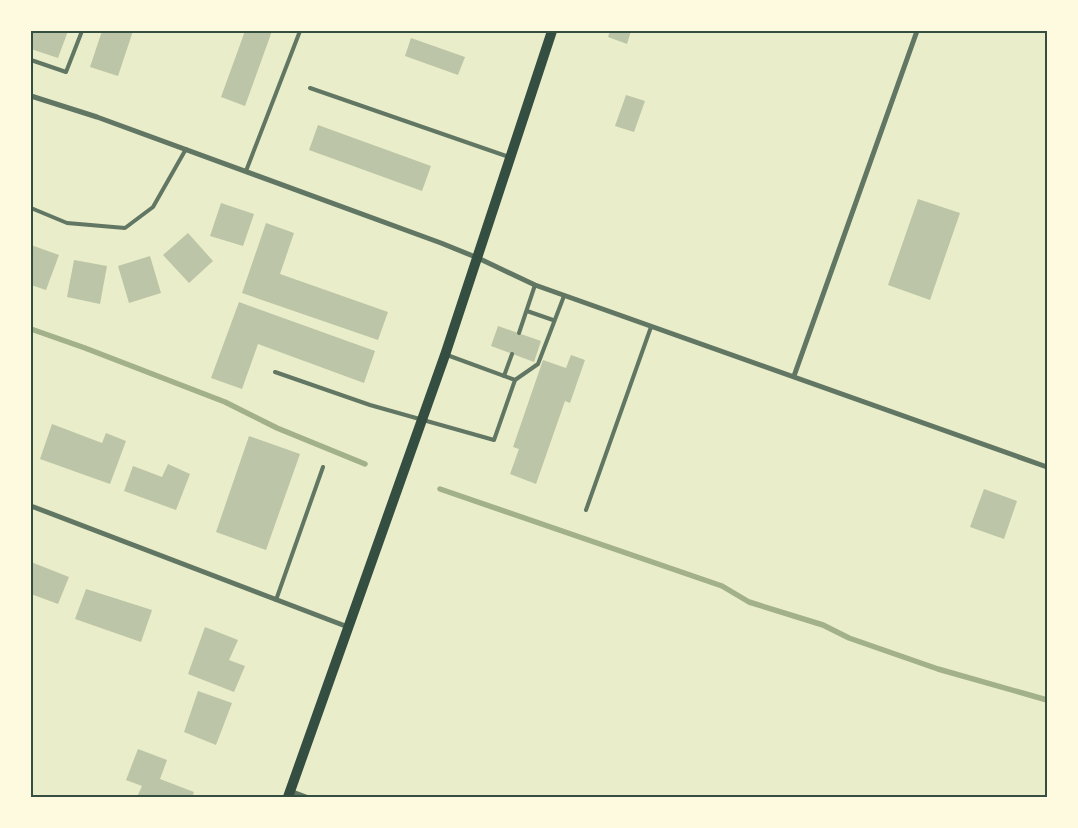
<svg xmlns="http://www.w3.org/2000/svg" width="1078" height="828" font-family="'Noto Sans',sans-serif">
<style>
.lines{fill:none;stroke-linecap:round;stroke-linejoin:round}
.stream{stroke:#a3b18a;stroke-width:5.5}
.building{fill:#bcc5a7}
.service{stroke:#617663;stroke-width:4}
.minor{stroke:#617663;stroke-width:5}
.secondary{stroke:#344e41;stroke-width:10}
.neatline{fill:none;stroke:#344e41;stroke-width:2}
</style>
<rect width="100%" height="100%" fill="#e9edc9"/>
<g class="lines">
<!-- stream -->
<g class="stream">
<path d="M 31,329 L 85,348 L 225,402 L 277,428 L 365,464"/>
<path d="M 440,489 L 722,586 L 749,602 L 823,625 L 849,638 L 938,669 L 1047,700"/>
</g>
</g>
<!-- building -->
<g class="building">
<path d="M 31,31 L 68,31 L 58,58 L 31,49 Z"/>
<path d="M 102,31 L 133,31 L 118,76 L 90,67 Z"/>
<path d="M 245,31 L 272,31 L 245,106 L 221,97 Z"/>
<path d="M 610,31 L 631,31 L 627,44 L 608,37 Z"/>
<path d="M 411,38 L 465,57 L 458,75 L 405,56 Z"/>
<path d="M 626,95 L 645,101 L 634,132 L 615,126 Z"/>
<path d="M 318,125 L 431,166 L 422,191 L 309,150 Z"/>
<path d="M 918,199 L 960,213 L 930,300 L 888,285 Z"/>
<path d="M 221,203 L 254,214 L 243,246 L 210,236 Z"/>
<path d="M 266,223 L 294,233 L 280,274 L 388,312 L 378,340 L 242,293 Z"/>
<path d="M 188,233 L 213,261 L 189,283 L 163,255 Z"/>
<path d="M 31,245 L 59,255 L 46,290 L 31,285 Z"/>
<path d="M 150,256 L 161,293 L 129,303 L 118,266 Z"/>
<path d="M 74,260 L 107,266 L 100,304 L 67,297 Z"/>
<path d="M 239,302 L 375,351 L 364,383 L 258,344 L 242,389 L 211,378 Z"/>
<path d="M 498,326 L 541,341 L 534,362 L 491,346 Z"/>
<path d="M 571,355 L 585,360 L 570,403 L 565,401 L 536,484 L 510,474 L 519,449 L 513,447 L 543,360 L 566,368 Z"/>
<path d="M 52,424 L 102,443 L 106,433 L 126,441 L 110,484 L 40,459 Z"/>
<path d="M 249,436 L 300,454 L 266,550 L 216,532 Z"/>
<path d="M 168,464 L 190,474 L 176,510 L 124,491 L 133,466 L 162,477 Z"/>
<path d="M 984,489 L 1017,501 L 1004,539 L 970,527 Z"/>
<path d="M 31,562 L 69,577 L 58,604 L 31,594 Z"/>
<path d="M 86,589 L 152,610 L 141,642 L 75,619 Z"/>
<path d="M 205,627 L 238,640 L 229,660 L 245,666 L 234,692 L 188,674 Z"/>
<path d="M 198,691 L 232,703 L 216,745 L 184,732 Z"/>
<path d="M 138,749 L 167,760 L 160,779 L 194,792 L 192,797 L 137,797 L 142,786 L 126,780 Z"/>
</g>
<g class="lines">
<!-- service -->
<g class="service">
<path d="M 31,60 L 66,72 L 82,31"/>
<path d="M 310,88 L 509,157"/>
<path d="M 246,171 L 300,31"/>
<path d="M 31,208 L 67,223 L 125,228 L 153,207 L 186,149"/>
<path d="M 527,311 L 553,320"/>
<path d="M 519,333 L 535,285"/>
<path d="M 275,372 L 370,405 L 494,440 L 515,380 L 447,355"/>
<path d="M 504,376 L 512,354"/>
<path d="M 515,380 L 538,364 L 564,296"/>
<path d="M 586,510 L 651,327"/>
<path d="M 276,600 L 323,467"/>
</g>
<!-- minor -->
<g class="minor">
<path d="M 31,96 L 97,117 L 441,243 L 478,258 L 535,285 L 1047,467"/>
<path d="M 794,376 L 917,31"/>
<path d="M 31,506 L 348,627"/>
<path d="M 290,791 L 306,797"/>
</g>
<!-- secondary -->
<path class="secondary" d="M 288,797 L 445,355 L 552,31"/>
</g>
<!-- border -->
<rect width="1078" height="828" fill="none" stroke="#fefae0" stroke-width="65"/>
<rect x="32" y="32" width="1014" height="764" class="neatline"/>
</svg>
